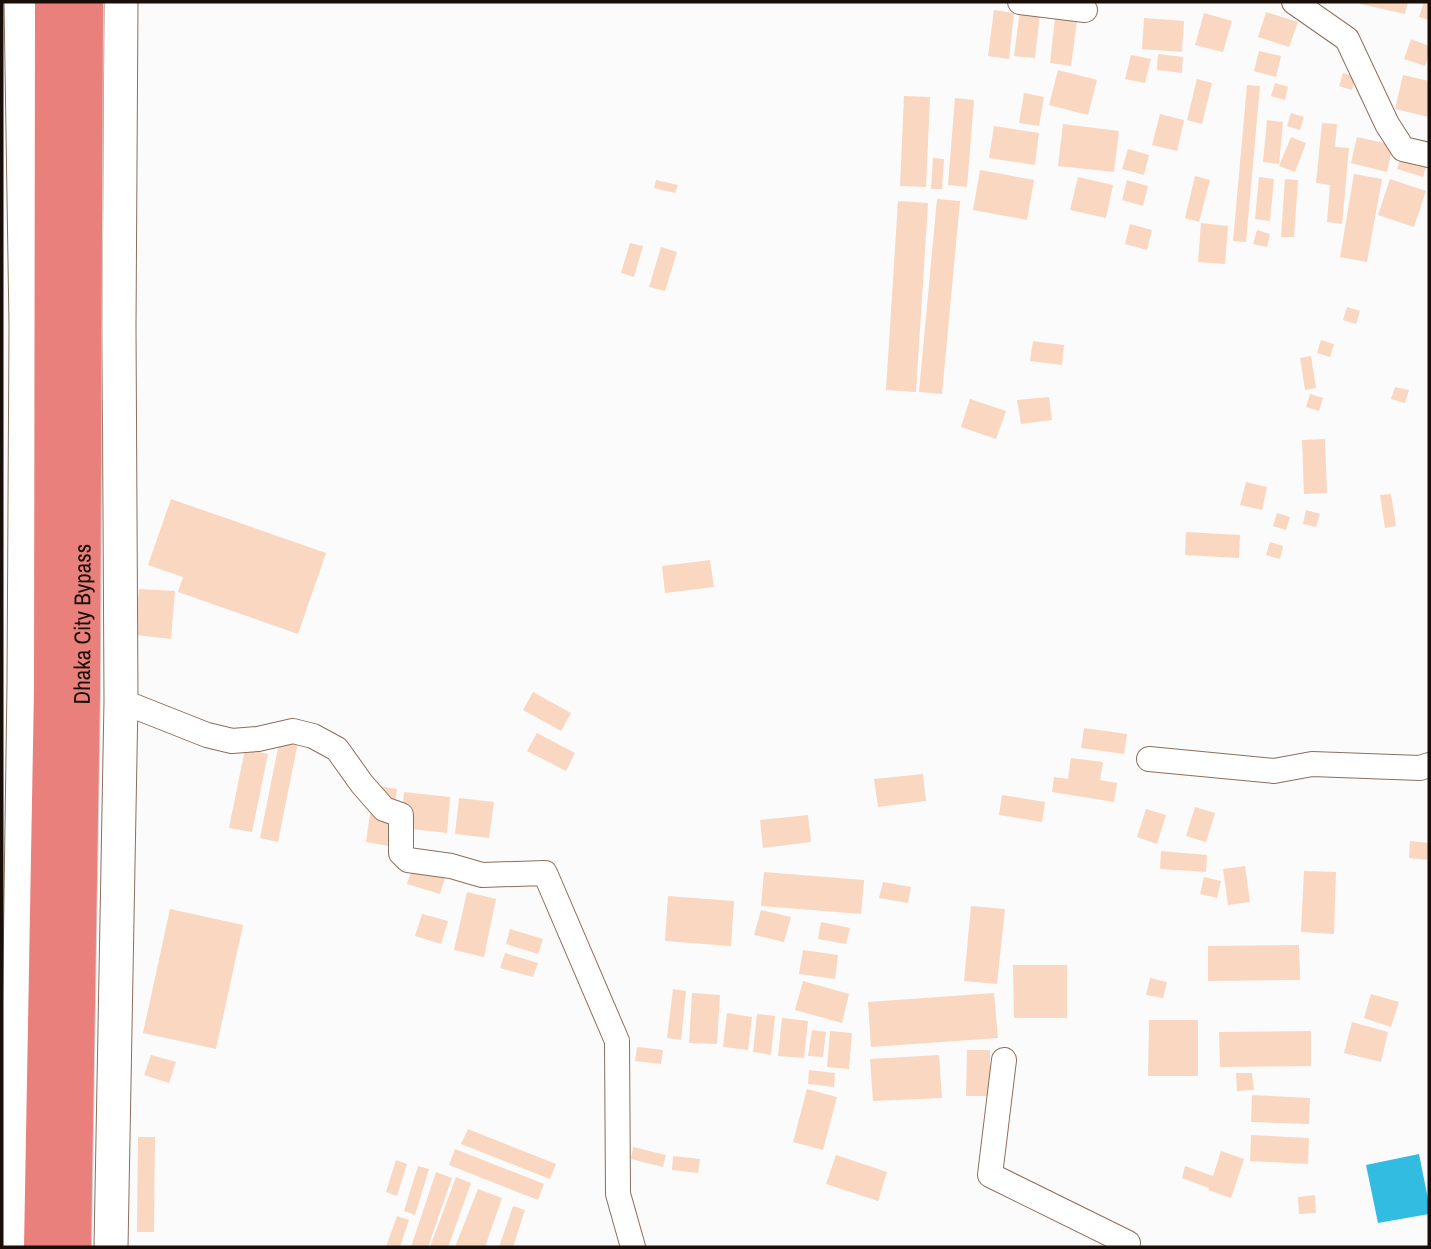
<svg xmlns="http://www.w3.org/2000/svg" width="1431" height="1249" font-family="'Archivo Narrow',sans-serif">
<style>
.water{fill:#33bce1}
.building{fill:#fad7c0}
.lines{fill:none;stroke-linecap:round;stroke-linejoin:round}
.minor-casing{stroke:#8c6e5b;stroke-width:26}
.secondary-casing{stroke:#8c6e5b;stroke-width:35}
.trunk-casing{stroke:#d6d4d3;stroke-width:40}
.minor{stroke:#fff;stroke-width:24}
.secondary{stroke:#fff;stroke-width:33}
.trunk{stroke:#ea807c;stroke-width:38}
.labels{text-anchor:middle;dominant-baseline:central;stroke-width:6;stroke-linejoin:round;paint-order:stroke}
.street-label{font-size:23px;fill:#1a0f08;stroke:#fff}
</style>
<rect width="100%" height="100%" fill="#fbfbfb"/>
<!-- water -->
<path class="water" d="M 1419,1154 L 1429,1204 L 1429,1214 L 1378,1223 L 1366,1165 Z"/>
<!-- building -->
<g class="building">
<path d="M 1360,2 L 1408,2 L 1405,14 L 1360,4 Z"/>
<path d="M 1424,2 L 1429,2 L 1429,20 L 1419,17 Z"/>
<path d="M 994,10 L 1014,13 L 1009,59 L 988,56 Z"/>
<path d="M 1020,10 L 1040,13 L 1035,58 L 1014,56 Z"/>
<path d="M 1266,12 L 1298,22 L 1289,47 L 1258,37 Z"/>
<path d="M 1204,13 L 1232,21 L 1223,52 L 1195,45 Z"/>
<path d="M 1055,18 L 1077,20 L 1071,66 L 1050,63 Z"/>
<path d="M 1144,18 L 1184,21 L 1182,52 L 1142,49 Z"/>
<path d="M 1411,39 L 1429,46 L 1429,54 L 1425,66 L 1404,59 Z"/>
<path d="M 1259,51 L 1281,56 L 1276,77 L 1254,71 Z"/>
<path d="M 1158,54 L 1183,57 L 1182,73 L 1157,70 Z"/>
<path d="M 1131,55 L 1151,59 L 1145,83 L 1125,79 Z"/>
<path d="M 1058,70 L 1097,80 L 1088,115 L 1049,105 Z"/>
<path d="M 1343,73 L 1356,77 L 1352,90 L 1339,86 Z"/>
<path d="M 1403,75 L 1429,81 L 1429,117 L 1395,109 Z"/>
<path d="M 1197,79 L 1212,83 L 1202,124 L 1187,120 Z"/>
<path d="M 1275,83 L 1288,87 L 1285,100 L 1271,96 Z"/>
<path d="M 1247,85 L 1260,86 L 1246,242 L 1233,241 Z"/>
<path d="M 1024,93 L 1044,97 L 1039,126 L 1019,123 Z"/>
<path d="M 904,96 L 930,97 L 926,187 L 900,186 Z"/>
<path d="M 955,98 L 974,100 L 967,187 L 948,185 Z"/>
<path d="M 1291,113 L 1304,117 L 1300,130 L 1287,126 Z"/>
<path d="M 1160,114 L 1184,120 L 1177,151 L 1152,145 Z"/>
<path d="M 1267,120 L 1283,122 L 1279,164 L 1263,162 Z"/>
<path d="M 1322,123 L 1337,124 L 1335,147 L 1349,148 L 1342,224 L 1327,222 L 1330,185 L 1316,183 Z"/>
<path d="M 1063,124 L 1119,131 L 1114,172 L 1058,166 Z"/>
<path d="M 994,126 L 1039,133 L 1035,165 L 989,158 Z"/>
<path d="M 1291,137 L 1306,143 L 1295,172 L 1279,166 Z"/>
<path d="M 1357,137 L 1393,145 L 1387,172 L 1351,163 Z"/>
<path d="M 1128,149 L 1149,155 L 1144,175 L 1122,169 Z"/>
<path d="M 1402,153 L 1428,161 L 1423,177 L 1397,169 Z"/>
<path d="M 933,158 L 944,159 L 942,189 L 931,189 Z"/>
<path d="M 980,170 L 1034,180 L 1027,220 L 973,210 Z"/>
<path d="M 1354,174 L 1382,179 L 1367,262 L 1340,257 Z"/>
<path d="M 1195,176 L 1210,180 L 1199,222 L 1185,218 Z"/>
<path d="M 1078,177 L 1113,185 L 1106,218 L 1070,210 Z"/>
<path d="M 1259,177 L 1274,179 L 1270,221 L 1255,219 Z"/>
<path d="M 1285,179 L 1298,180 L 1294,237 L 1281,237 Z"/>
<path d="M 1390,179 L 1426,191 L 1414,227 L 1378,215 Z"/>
<path d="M 656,180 L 678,185 L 675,193 L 654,188 Z"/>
<path d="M 1127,180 L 1148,186 L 1143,206 L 1122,200 Z"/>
<path d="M 937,199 L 960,201 L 942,394 L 919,392 Z"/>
<path d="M 898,201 L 928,203 L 916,392 L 886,390 Z"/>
<path d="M 1201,223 L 1228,226 L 1225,264 L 1198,262 Z"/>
<path d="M 1130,224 L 1152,230 L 1147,250 L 1125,244 Z"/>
<path d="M 1257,230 L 1270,234 L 1267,247 L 1253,244 Z"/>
<path d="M 630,243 L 643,246 L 634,277 L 621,273 Z"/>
<path d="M 661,247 L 677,252 L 665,291 L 649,287 Z"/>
<path d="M 1347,307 L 1360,311 L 1356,324 L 1343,320 Z"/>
<path d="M 1321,340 L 1334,344 L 1330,357 L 1317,353 Z"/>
<path d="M 1033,341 L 1064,345 L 1062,365 L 1030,361 Z"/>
<path d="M 1311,356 L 1316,388 L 1305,390 L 1300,358 Z"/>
<path d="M 1395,387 L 1409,390 L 1405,403 L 1391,399 Z"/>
<path d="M 1310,394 L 1323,398 L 1319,411 L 1306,407 Z"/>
<path d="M 1049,397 L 1052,420 L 1021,424 L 1017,400 Z"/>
<path d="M 970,399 L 1006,411 L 996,439 L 961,427 Z"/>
<path d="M 1325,439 L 1327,493 L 1304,494 L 1302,440 Z"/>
<path d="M 1246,482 L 1267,487 L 1262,510 L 1240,505 Z"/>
<path d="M 1391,494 L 1396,526 L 1385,528 L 1380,495 Z"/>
<path d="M 171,499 L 326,553 L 298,634 L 178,592 L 183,577 L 148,565 Z"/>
<path d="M 1306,510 L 1320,514 L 1316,527 L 1303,524 Z"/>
<path d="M 1277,513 L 1290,517 L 1286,530 L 1273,526 Z"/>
<path d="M 1186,532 L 1240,535 L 1239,558 L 1185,555 Z"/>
<path d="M 1270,542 L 1283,546 L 1280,559 L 1266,555 Z"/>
<path d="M 710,560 L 714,587 L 665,593 L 662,566 Z"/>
<path d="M 139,589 L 175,591 L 171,639 L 135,635 Z"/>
<path d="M 533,692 L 571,713 L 561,731 L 523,710 Z"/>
<path d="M 1084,728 L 1127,734 L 1124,754 L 1081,748 Z"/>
<path d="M 537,733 L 575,753 L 566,771 L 527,751 Z"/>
<path d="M 280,738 L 298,742 L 278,842 L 260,838 Z"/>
<path d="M 245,749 L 268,754 L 252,832 L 229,828 Z"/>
<path d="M 1071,758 L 1103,762 L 1100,780 L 1117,783 L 1114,802 L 1052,792 L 1054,777 L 1068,779 Z"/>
<path d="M 923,774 L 926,801 L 878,807 L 874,779 Z"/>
<path d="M 374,785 L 397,789 L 389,846 L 366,842 Z"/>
<path d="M 404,792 L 450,797 L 447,833 L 401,828 Z"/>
<path d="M 1002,795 L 1045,802 L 1042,822 L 999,815 Z"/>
<path d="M 459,798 L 494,802 L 489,838 L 455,834 Z"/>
<path d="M 1195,807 L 1215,813 L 1206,842 L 1186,836 Z"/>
<path d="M 1146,809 L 1166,815 L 1157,844 L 1137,837 Z"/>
<path d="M 808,815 L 811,842 L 763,848 L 760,820 Z"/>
<path d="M 1410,841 L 1429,843 L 1429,860 L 1409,858 Z"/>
<path d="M 1161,851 L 1207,855 L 1206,872 L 1160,869 Z"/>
<path d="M 1245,866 L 1250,902 L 1228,905 L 1223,869 Z"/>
<path d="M 412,869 L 445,878 L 440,894 L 407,884 Z"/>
<path d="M 1304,871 L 1336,872 L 1334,934 L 1301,932 Z"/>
<path d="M 764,872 L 864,880 L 861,914 L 761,906 Z"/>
<path d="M 1204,877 L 1221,881 L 1217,898 L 1200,894 Z"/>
<path d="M 883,882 L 911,887 L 908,903 L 879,898 Z"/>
<path d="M 467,892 L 496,899 L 484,957 L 454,950 Z"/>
<path d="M 668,896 L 734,901 L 731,946 L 665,941 Z"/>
<path d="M 971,906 L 1005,909 L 997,984 L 964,981 Z"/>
<path d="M 170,909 L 243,925 L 216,1049 L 143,1033 Z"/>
<path d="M 761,910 L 791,917 L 784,942 L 754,935 Z"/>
<path d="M 422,914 L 448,921 L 441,944 L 415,936 Z"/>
<path d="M 821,922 L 850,928 L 846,944 L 818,939 Z"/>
<path d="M 510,929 L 543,939 L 538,954 L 506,944 Z"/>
<path d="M 1299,945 L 1300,980 L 1208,981 L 1208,946 Z"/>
<path d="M 803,950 L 838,955 L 835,979 L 799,974 Z"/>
<path d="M 505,953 L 538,963 L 533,977 L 500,968 Z"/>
<path d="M 1013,965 L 1067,965 L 1067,1018 L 1014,1018 Z"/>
<path d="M 1150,978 L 1167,982 L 1163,998 L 1146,995 Z"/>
<path d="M 803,981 L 849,994 L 842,1023 L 795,1010 Z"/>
<path d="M 673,989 L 686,991 L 681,1040 L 667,1038 Z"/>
<path d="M 692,993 L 720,995 L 717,1044 L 689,1043 Z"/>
<path d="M 994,993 L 998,1038 L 871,1047 L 868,1002 Z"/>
<path d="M 1371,994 L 1399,1002 L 1391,1027 L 1364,1018 Z"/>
<path d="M 727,1013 L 752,1017 L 748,1050 L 723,1047 Z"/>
<path d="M 757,1014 L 775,1016 L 771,1055 L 753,1052 Z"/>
<path d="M 782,1018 L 808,1021 L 804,1058 L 778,1056 Z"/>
<path d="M 1149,1020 L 1198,1020 L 1198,1076 L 1148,1076 Z"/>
<path d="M 1352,1022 L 1388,1032 L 1381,1062 L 1344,1053 Z"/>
<path d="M 812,1030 L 826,1032 L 823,1057 L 808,1056 Z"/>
<path d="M 830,1031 L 852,1033 L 849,1069 L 827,1067 Z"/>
<path d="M 1311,1031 L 1311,1066 L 1220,1067 L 1219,1032 Z"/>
<path d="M 637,1047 L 663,1050 L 661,1064 L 635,1061 Z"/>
<path d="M 967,1050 L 990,1050 L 990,1096 L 966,1096 Z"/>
<path d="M 151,1055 L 176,1062 L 169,1083 L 144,1075 Z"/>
<path d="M 939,1055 L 942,1098 L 873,1101 L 870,1059 Z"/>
<path d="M 809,1070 L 835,1073 L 834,1087 L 808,1084 Z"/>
<path d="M 1236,1073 L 1252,1073 L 1254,1090 L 1237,1091 Z"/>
<path d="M 807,1089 L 837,1097 L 823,1150 L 793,1142 Z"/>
<path d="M 1252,1095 L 1310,1098 L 1309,1124 L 1251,1122 Z"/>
<path d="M 468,1129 L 556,1164 L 550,1179 L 461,1144 Z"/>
<path d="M 1251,1135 L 1309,1138 L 1308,1164 L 1250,1161 Z"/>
<path d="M 138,1137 L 155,1137 L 154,1232 L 137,1232 Z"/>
<path d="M 633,1147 L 666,1155 L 663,1167 L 631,1159 Z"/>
<path d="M 455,1149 L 544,1184 L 538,1200 L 449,1165 Z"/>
<path d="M 1221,1151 L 1244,1159 L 1231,1198 L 1208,1190 L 1209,1188 L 1182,1178 L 1185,1166 L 1213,1176 Z"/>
<path d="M 836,1155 L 887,1172 L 878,1201 L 826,1184 Z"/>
<path d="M 673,1156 L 700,1159 L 698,1173 L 672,1170 Z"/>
<path d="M 396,1160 L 407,1164 L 397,1196 L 386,1192 Z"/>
<path d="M 418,1166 L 429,1169 L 415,1215 L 404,1211 Z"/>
<path d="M 436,1172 L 452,1178 L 428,1247 L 411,1247 Z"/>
<path d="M 456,1177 L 471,1183 L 448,1247 L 430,1247 Z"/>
<path d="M 478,1189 L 502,1198 L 485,1247 L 455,1247 Z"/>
<path d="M 1315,1195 L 1316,1213 L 1299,1214 L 1298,1197 Z"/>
<path d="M 513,1206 L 525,1210 L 513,1247 L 499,1247 Z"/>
<path d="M 397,1216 L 409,1220 L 400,1247 L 386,1247 Z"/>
</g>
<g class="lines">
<!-- minor casing -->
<g class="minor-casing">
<g id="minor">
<path d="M 1020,2 L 1085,10"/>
<path d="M 1294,2 L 1347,39 L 1387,124 L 1403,149 L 1429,155"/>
<path d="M 121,701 L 207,735 L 232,741 L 258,739 L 293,731 L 313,736 L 337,749 L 362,784 L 384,809 L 401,815 L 401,853 L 408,860 L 451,866 L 482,875 L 545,873 L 617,1041 L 618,1194 L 633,1247"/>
<path d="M 1149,759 L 1274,771 L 1312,764 L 1420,768 L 1429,765"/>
<path d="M 1004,1060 L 990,1175 L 1128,1243 L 1127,1247"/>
</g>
</g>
<!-- secondary casing -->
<g class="secondary-casing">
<g id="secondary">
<path d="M 16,1247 L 24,685 L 26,326 L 21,2"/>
<path d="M 111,1247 L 121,701 L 119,327 L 121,2"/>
</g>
</g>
<!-- trunk casing -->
<g class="trunk-casing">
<g id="trunk">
<path d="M 43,1247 L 53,689 L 54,2"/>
<path id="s1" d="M 72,1247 L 81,692 L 84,2"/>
</g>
</g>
<!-- minor -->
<use href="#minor" class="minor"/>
<!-- secondary -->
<use href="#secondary" class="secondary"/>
<!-- trunk -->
<use href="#trunk" class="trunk"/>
</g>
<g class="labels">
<!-- street labels -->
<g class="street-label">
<text stroke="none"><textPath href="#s1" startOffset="623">Dhaka City Bypass</textPath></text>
</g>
</g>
<!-- border -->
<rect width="1431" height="1249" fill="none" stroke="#1a0f08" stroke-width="7"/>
</svg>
